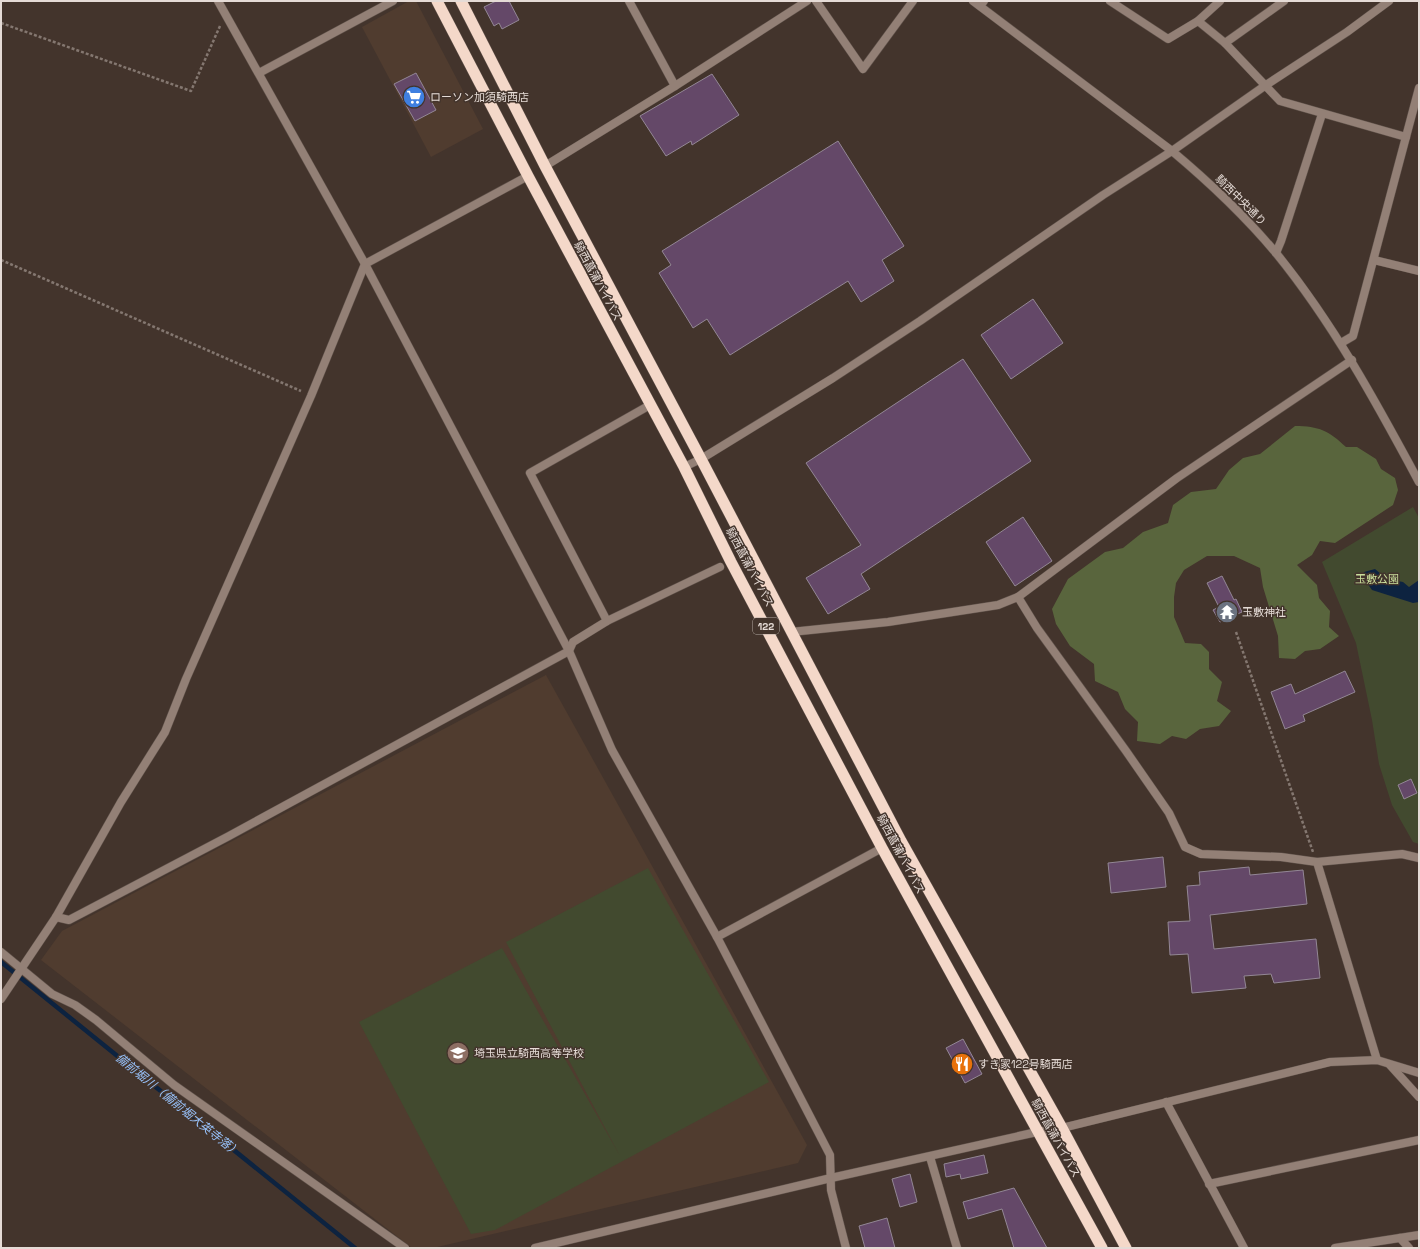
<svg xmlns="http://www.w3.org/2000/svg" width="1420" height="1249" font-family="'Space Grotesk','Noto Sans JP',sans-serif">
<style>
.built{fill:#503c2f}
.green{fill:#424a2f}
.forest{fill:#59653d}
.water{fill:#0d2340}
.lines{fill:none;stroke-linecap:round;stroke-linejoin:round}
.stream{stroke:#0d2340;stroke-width:4.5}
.building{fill:#644868;stroke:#938795}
.service-casing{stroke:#60524b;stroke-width:9}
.minor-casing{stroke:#60524b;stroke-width:9}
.tertiary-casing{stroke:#60524b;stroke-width:9}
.trunk-casing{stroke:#60524b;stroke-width:12}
.path{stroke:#847770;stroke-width:2.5;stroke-dasharray:3 2;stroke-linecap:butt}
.service{stroke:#938076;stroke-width:8}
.minor{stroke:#938076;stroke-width:8}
.tertiary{stroke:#938076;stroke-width:8}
.trunk{stroke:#f4d8c9;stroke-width:11}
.labels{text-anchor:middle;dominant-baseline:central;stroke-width:3;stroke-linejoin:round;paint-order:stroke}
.shield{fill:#43342c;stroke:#b4a9a3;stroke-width:1}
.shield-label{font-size:10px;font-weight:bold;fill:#e5dbd6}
.poi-label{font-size:11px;fill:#e5dbd6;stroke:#43342c;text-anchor:start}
.street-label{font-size:11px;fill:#e5dbd6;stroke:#43342c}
.park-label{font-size:11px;fill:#c9de9b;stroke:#43342c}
.water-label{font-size:12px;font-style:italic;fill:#97c1f9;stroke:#43342c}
</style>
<rect width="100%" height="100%" fill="#43342c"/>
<!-- built -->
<g class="built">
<path d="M 409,1 L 416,1 L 483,129 L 431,157 L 362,27 Z"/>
<path d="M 546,675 L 807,1145 L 798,1163 L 433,1248 L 412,1248 L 41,960 L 62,931 Z"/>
</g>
<!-- green -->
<g class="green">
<path d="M 1413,507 L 1419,518 L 1419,844 L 1413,842 L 1392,805 L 1379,764 L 1372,720 L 1356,643 L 1322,562 Z"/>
<path d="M 648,868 L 769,1082 L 495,1230 L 471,1234 L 359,1022 L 502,948 L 620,1156 L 506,942 Z"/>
</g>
<!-- forest -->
<path class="forest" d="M 1295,426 C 1319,426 1329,431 1346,447 L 1357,447 L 1376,459 L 1381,469 L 1395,478 L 1398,490 L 1393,505 L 1335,543 L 1320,541 L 1312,555 L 1297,565 L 1317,585 L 1319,598 L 1330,611 L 1329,627 L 1339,636 L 1320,649 L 1305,651 L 1295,659 L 1279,658 L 1278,636 L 1263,587 L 1260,568 L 1234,556 L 1207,556 L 1184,570 L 1176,583 L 1174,597 L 1174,617 L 1185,643 L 1201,644 L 1209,652 L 1209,669 L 1222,682 L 1217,701 L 1231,711 L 1219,726 L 1200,729 L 1186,739 L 1172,736 L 1160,744 L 1137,741 L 1138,722 L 1125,709 L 1118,692 L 1095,681 L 1094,664 L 1070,646 L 1056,624 L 1052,609 L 1068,579 L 1105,552 L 1123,548 L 1143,532 L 1168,523 L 1173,505 L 1191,492 L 1216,489 L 1229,470 L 1243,458 L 1260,454 Z"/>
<!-- water -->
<path class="water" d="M 1375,569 L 1387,579 L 1403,582 L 1409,587 L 1419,580 L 1418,577 L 1419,572 L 1419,602 L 1413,603 L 1372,590 L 1362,576 L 1364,572 Z"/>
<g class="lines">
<!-- stream -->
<path class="stream" d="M 1,962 L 355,1248"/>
</g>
<!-- building -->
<g class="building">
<path d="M 496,1 L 509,1 L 519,20 L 502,29 L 499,23 L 494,26 L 484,7 Z"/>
<path d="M 416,73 L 436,110 L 415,121 L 394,84 Z"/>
<path d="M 712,74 L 739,115 L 692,145 L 691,141 L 666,156 L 640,116 Z"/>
<path d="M 838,141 L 904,246 L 882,260 L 894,281 L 861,302 L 848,281 L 730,355 L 707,319 L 693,328 L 659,273 L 671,265 L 662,251 Z"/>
<path d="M 1033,299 L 1063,343 L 1011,379 L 981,335 Z"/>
<path d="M 963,359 L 1031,461 L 861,574 L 870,589 L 828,614 L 806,578 L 861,545 L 806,463 Z"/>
<path d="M 1023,517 L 1052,561 L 1015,586 L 986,542 Z"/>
<path d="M 1222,576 L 1234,600 L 1236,599 L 1242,612 L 1220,622 L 1213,610 L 1219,607 L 1207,583 Z"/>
<path d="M 1345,671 L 1355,692 L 1303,715 L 1305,721 L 1285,729 L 1271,692 L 1291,684 L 1295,694 Z"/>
<path d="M 1411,779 L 1417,793 L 1404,799 L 1398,785 Z"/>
<path d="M 1163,857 L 1166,887 L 1111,893 L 1108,863 Z"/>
<path d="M 1249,867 L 1250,875 L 1303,870 L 1307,904 L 1210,915 L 1214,949 L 1316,939 L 1320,978 L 1274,983 L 1271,974 L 1244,976 L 1246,988 L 1192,993 L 1188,954 L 1170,955 L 1168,922 L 1190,921 L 1187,886 L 1200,885 L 1199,872 Z"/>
<path d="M 963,1039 L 982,1074 L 965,1083 L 946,1048 Z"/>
<path d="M 984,1155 L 988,1173 L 961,1179 L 960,1174 L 946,1177 L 944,1164 Z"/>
<path d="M 910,1174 L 917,1202 L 900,1207 L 892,1179 Z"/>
<path d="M 1014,1188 L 1047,1248 L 1014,1248 L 1002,1209 L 968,1219 L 963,1202 Z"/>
<path d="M 887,1218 L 895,1248 L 865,1248 L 859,1226 Z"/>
</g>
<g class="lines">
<!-- service casing -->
<g class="service-casing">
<path id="service" d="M 717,937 L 882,848"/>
</g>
<!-- minor casing -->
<g class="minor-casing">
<g id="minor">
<path d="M 218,1 L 365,264 L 569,651 L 612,750 L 717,937 L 830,1155 L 831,1190 L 846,1248"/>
<path d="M 629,1 L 675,86"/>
<path d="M 816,1 L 863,69 L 913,1"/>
<path d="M 1110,1 L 1168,39 L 1198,21 L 1220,1"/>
<path d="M 980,6 L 984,1"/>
<path d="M 1198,21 L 1225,43 L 1280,101 L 1406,137"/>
<path d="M 1225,43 L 1284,1"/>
<path d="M 259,73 L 393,1"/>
<path d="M 545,166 L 675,86 L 807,1"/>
<path d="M 1276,253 L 1281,241 L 1322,114"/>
<path d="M 1374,260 L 1419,271"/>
<path d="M 1341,343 L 1353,336 L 1419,88"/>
<path d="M 1018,597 L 1037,628 L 1126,751 L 1169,813 L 1185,847 L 1201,854 L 1281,857 L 1317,862 L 1402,854 L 1419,858"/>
<path d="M 607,621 L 530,473 L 650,405"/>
<path d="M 791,632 L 888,622 L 998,605 L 1018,597 L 1177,478 L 1352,360"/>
<path d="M 1317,862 L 1377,1060"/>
<path d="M 56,917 L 69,920 L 229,836 L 569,651 L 573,642 L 607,621 L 720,567"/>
<path d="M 1,952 L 52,994 L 75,1005 L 96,1020 L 174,1085 L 405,1248"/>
<path d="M 1,999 L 56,917 L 121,802 L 165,732 L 186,679 L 311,396 L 365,264 L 528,176"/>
<path d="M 1390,1065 L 1419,1097"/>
<path d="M 1166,1102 L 1244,1248"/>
<path d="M 1037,1132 L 1062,1128 L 1330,1062 L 1377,1060 L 1419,1073"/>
<path d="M 930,1157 L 957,1248"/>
<path d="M 1209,1184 L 1419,1140"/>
<path d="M 1400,1238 L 1409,1248"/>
<path d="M 1335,1248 L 1419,1235"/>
</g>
</g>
<!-- tertiary casing -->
<g class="tertiary-casing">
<g id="tertiary">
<path d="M 973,1 L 1172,151 C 1209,182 1245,216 1276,253 C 1333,323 1376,402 1419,482"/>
<path d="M 684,467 L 701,459 L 833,378 L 920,321 L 1103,195 L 1172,151 L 1266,85 L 1347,32 L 1389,1"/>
<path d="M 535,1248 L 831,1178 L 1037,1132"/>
</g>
</g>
<!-- trunk casing -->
<g class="trunk-casing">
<g id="trunk">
<path d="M 437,1 L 528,176 L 684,467 L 731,562 L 882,848 L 1102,1248"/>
<path d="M 461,1 L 545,166 L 701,459 L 901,841 L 1062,1128 L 1126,1248"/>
</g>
</g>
<!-- path -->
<g class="path">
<path d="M 1,23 L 191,91 L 220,26"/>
<path d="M 1,260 L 301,391"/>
<path d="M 1236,632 L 1313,852"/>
</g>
<!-- service -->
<use href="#service" class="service"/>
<!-- minor -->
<use href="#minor" class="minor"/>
<!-- tertiary -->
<use href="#tertiary" class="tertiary"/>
<!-- trunk -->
<use href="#trunk" class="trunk"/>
</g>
<!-- icons -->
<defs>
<g id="supermarket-disc" transform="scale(1.15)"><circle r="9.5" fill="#3f7fe0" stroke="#43342c"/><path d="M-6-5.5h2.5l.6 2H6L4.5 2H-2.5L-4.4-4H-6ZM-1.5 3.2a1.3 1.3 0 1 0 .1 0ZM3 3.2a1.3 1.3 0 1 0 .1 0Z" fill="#fff"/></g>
<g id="temple-disc" transform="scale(1.15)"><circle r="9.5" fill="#6b7280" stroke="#43342c"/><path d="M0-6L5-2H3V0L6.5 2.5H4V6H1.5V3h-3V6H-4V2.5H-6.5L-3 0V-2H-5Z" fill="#fff"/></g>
<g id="school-disc" transform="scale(1.15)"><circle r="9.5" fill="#8d6e63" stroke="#43342c"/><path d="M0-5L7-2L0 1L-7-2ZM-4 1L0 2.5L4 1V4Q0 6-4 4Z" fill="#fff"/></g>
<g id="restaurant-disc" transform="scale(1.15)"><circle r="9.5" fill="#e8710a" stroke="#43342c"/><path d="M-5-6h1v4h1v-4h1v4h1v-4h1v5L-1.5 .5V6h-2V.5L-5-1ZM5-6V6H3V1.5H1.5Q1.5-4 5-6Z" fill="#fff"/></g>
</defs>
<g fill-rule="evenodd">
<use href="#supermarket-disc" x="414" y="97"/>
<use href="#temple-disc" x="1227" y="612"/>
<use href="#school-disc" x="458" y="1053"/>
<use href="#restaurant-disc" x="962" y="1064"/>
</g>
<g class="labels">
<!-- shield labels -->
<rect class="shield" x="753" y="618" width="26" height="16" rx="3"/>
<g class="shield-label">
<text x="766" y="626">122</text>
</g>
<!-- poi labels -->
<g class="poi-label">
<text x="430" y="97">ローソン加須騎西店</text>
<text x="1242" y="612">玉敷神社</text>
<text x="474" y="1053">埼玉県立騎西高等学校</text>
<text x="978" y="1064">すき家122号騎西店</text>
</g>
<!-- street labels -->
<g class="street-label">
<text transform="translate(1241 200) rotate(45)">騎西中央通り</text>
<text transform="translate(598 281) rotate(62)">騎西菖蒲バイパス</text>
<text transform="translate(750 567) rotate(62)">騎西菖蒲バイパス</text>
<text transform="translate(901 854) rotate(62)">騎西菖蒲バイパス</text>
<text transform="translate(1056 1138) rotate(61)">騎西菖蒲バイパス</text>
</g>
<!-- park labels -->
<g class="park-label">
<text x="1377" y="579">玉敷公園</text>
</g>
<!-- water labels -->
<g class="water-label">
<text transform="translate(178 1105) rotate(39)">備前堀川（備前堀大英寺落）</text>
</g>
</g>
<!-- border -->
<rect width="1420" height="1249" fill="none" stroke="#e5dbd6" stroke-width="4"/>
</svg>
